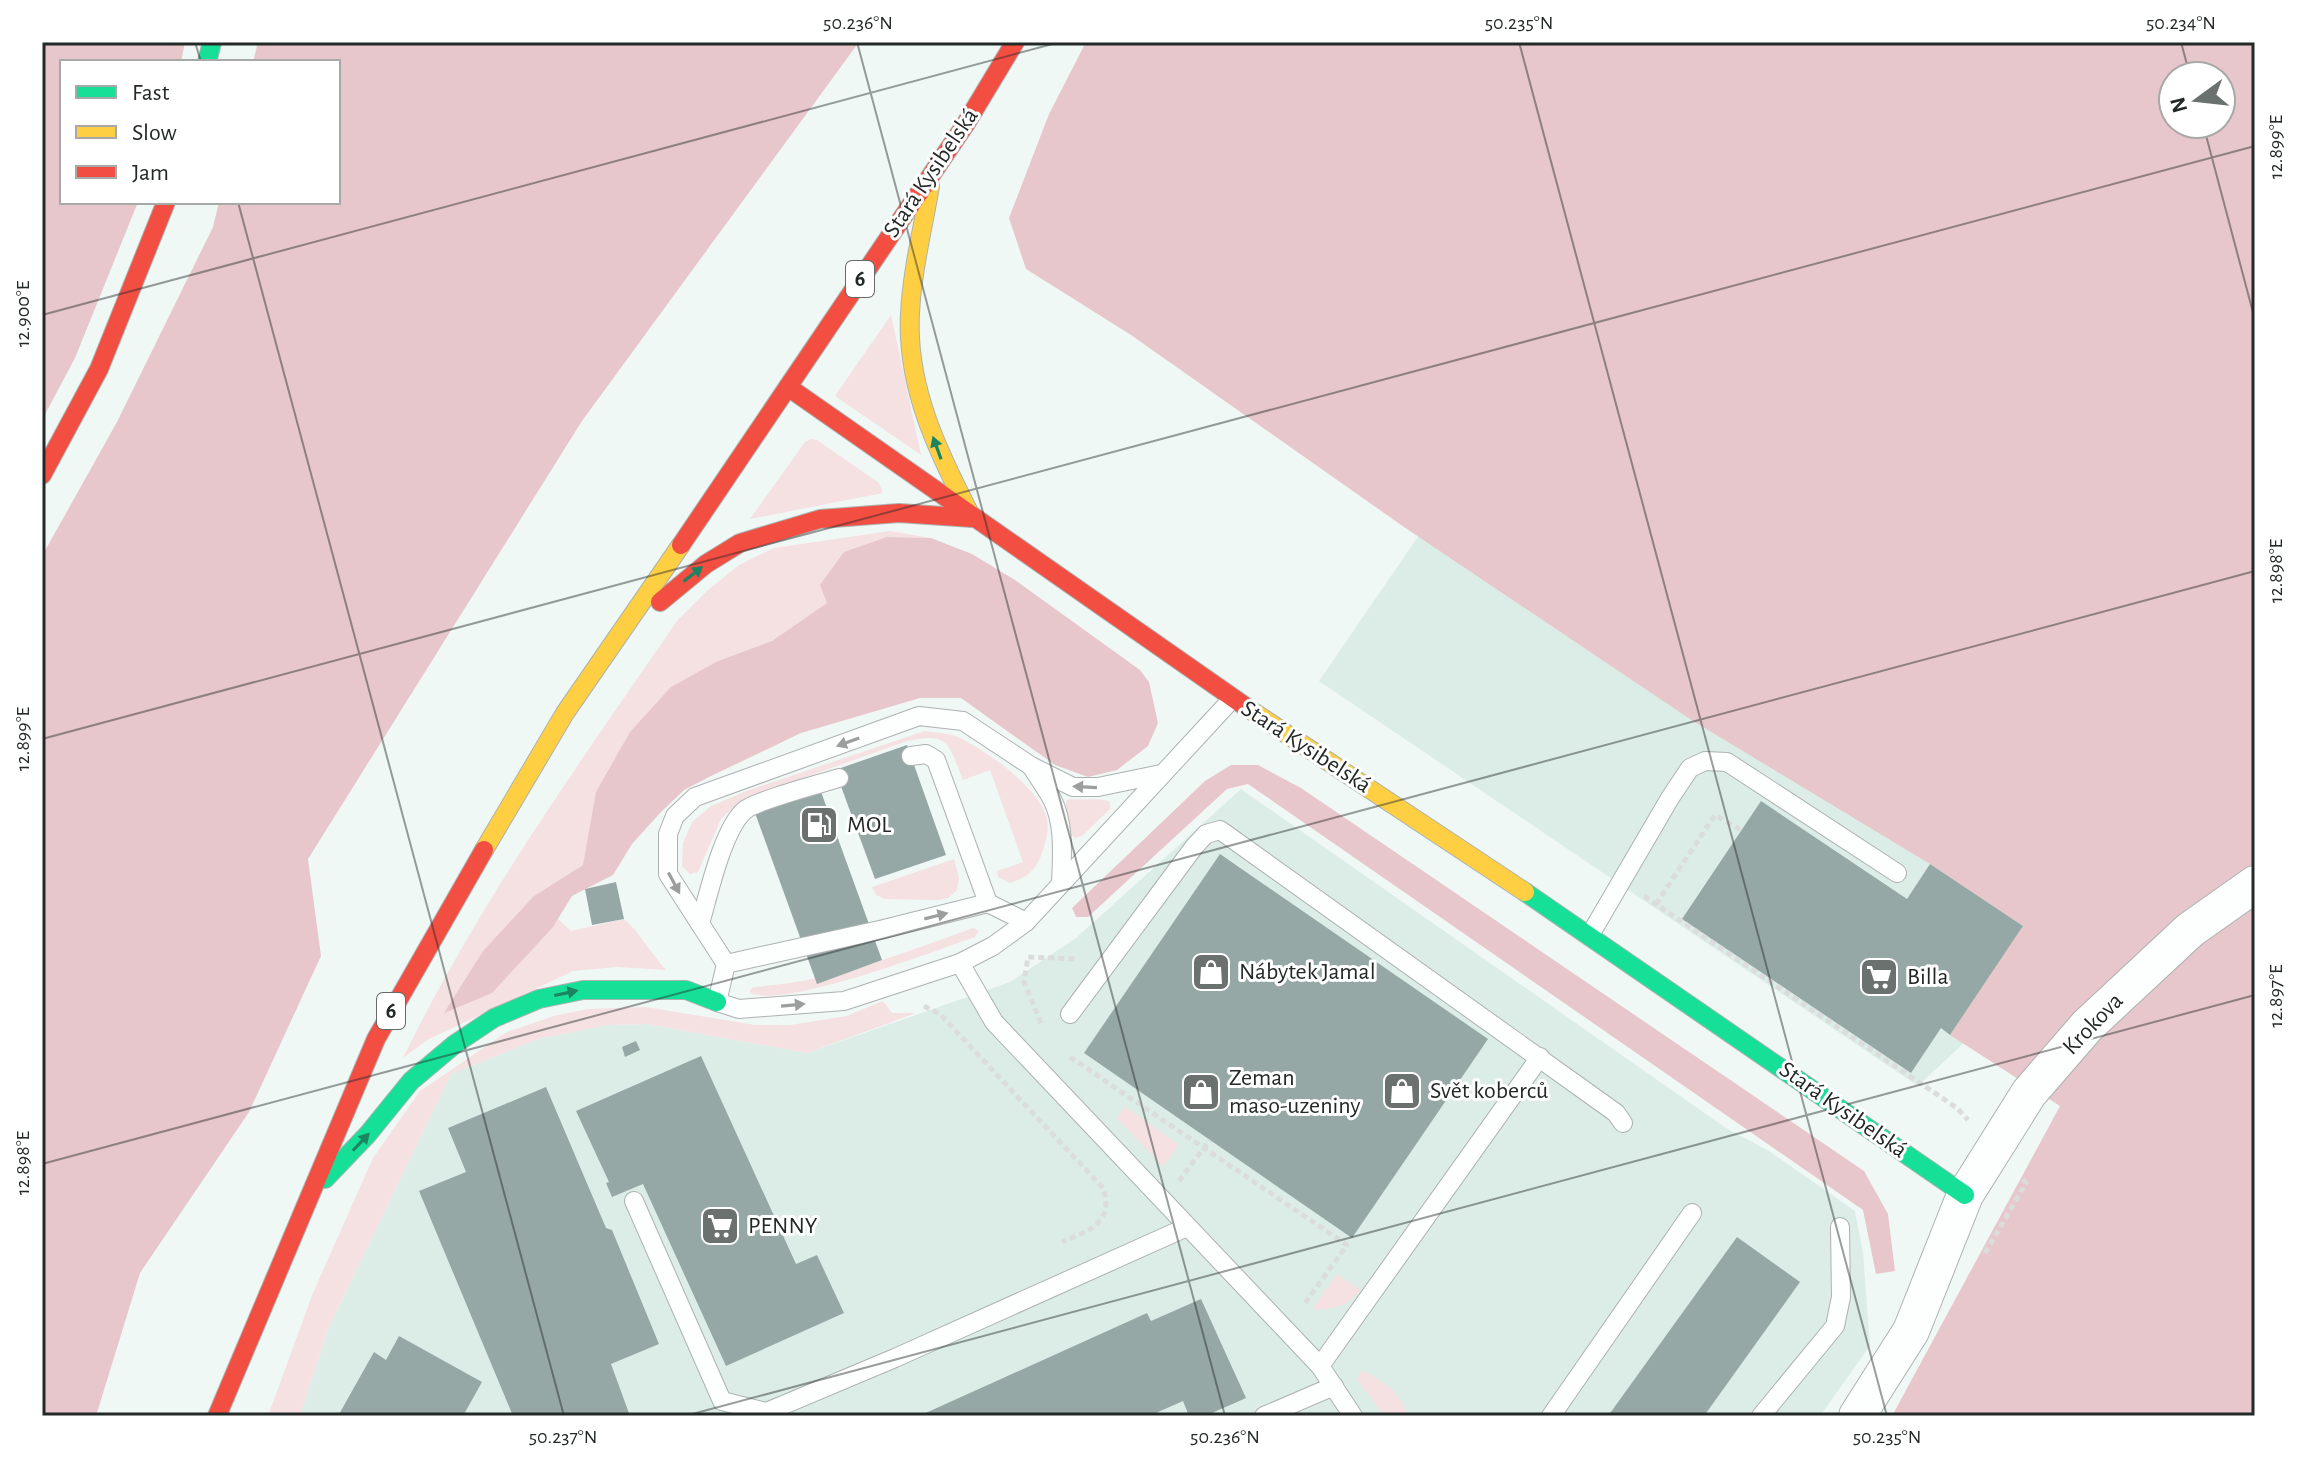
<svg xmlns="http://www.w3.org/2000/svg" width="2297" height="1458" font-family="'Alegreya Sans',sans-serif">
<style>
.built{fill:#dcede8}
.green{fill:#f5e0e2}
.forest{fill:#e7c7cb;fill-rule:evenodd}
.building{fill:#96a8a5}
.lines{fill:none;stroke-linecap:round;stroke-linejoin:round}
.lane-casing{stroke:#acb2b1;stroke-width:20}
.street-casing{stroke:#acb2b1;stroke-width:38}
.fast-casing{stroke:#acb2b1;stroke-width:20}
.slow-casing{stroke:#acb2b1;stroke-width:20}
.jam-casing{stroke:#acb2b1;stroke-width:20}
.path{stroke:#dadddc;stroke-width:5;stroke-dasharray:6 4;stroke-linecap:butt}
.lane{stroke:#fdfefe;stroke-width:18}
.street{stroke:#fdfefe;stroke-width:36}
.fast{stroke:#16e098;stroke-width:18}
.slow{stroke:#ffcf43;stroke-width:18}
.jam{stroke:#f24e42;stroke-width:18}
.oneway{fill:#1c8460}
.oneway2{fill:#9b9e9d}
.ticks{fill:none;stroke:#232927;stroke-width:2;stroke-opacity:0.45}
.labels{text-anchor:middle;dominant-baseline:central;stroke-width:6;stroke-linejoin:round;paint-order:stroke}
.shield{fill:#fff;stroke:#656968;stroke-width:2}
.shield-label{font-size:22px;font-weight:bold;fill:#232927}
.street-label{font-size:24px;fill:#232927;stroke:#fff}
.poi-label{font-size:24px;fill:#232927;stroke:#fff;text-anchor:start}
.neatline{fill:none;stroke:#232927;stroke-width:3}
.ticks-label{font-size:20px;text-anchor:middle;fill:#232927}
</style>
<rect width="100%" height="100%" fill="#f0f8f6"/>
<!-- built -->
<g class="built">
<path d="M 1430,519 L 2083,931 L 1918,1086 L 1319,681 Z"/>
<path d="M 1241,789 L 1726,1128 L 1769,1151 L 1855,1211 L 1863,1253 L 1870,1346 L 1820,1416 L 300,1416 L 329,1327 L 451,1074 L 538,1039 L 607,1025 L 647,1024 L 807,1053 L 1010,982 L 1076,938 Z"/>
</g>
<!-- green -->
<g class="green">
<path d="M 891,315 L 921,455 L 835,396 Z"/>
<path d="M 811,439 L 817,440 L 879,483 L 883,493 L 750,519 L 805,442 Z"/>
<path d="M 890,531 L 931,538 L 887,537 L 828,603 L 772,641 L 718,661 L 583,865 L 534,896 L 551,929 L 558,919 L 571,931 L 624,919 C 638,930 652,955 666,970 L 617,967 L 573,971 L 427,1040 L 403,1058 C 478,904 580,762 677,621 L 708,590 L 739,565 L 774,548 Z"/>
<path d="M 925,731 C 937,733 952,733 962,739 C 989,753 1040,788 1047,819 C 1049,828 1046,842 1043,850 C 1037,869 1029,877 1010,883 L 998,877 L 997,871 L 1023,862 L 990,770 L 963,780 C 948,743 949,732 907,741 L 753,796 L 736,805 L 721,819 L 698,872 L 690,874 L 682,866 L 683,843 L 692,822 L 711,806 L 749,790 Z"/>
<path d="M 1071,799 C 1083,801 1100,797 1110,802 L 1110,809 L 1082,836 L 1075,838 L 1068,832 L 1065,809 L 1067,800 Z"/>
<path d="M 954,859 L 959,878 L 957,890 L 948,898 L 938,900 L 885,899 L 876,895 L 872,887 Z"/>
<path d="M 973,928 L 979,931 L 975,937 C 937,950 779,1011 749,992 L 753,987 C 830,982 901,954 973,928 Z"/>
<path d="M 883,1001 L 892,1013 L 916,1013 L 807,1053 L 647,1024 L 607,1025 L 538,1039 L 451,1074 L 329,1327 L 300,1416 L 268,1416 L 313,1293 L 373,1158 L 420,1091 L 507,1032 L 554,1016 L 588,1009 L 646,1007 L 755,1025 L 790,1025 L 847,1016 Z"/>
<path d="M 1125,1106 L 1179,1145 L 1163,1167 L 1117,1118 Z"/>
<path d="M 1337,1274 L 1361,1290 C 1348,1306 1331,1311 1312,1309 Z"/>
<path d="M 1362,1370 C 1381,1380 1403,1393 1407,1416 L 1385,1416 L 1357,1380 Z"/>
</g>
<!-- forest -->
<g class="forest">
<path d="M 42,42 L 185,42 L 181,62 L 62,62 L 62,202 L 138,202 L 75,358 L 42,420 Z"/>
<path d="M 258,42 L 859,42 L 582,421 L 308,859 L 321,956 L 249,1112 L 140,1273 L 96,1416 L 42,1416 L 42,556 L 117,422 L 213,227 L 219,202 L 338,202 L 338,62 L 253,62 Z"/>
<path d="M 1086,42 L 2255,42 L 2255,1416 L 1892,1416 L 2060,1106 L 1950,1035 L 2023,926 L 1930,864 L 1693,721 L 1404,527 L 1131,335 L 1026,269 L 1009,218 L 1049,114 ZM 2173,76 L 2221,76 L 2221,124 L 2173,124 Z"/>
<path d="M 887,537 L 931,538 L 972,554 L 1015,580 L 1140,670 L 1149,682 L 1158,723 L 1148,746 L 1117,770 L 1088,777 L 1055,765 L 961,698 L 920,698 L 801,733 L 711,776 L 684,790 L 661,812 L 632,844 L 613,875 L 572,896 L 553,927 L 492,993 L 444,1013 L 483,951 L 534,896 L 583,865 L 596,792 L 630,732 L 671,687 L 718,661 L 772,641 L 827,603 L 820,585 L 844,552 Z"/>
<path d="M 1231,765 L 1258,765 L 1301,788 L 1864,1171 L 1888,1214 L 1895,1271 L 1876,1274 L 1863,1210 L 1248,784 L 1227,789 L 1088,917 L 1076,917 L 1072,908 L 1205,781 Z"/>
</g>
<!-- building -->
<g class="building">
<path d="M 907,745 L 946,855 L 875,879 L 835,770 Z"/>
<path d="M 820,789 L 882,960 L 817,984 L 755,813 Z"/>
<path d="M 1761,801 L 1907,899 L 1930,864 L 2023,926 L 1950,1035 L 1941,1028 L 1911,1073 L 1682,919 Z"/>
<path d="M 1220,854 L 1488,1039 L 1352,1238 L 1084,1053 Z"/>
<path d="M 616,882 L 624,919 L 592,925 L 585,889 Z"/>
<path d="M 636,1041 L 640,1050 L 625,1057 L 622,1047 Z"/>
<path d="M 701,1056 L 796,1264 L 817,1255 L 844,1313 L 726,1366 L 643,1184 L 612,1197 L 606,1183 L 609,1182 L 576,1111 Z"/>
<path d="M 546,1087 L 606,1228 L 612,1230 L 659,1344 L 611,1364 L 630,1416 L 513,1416 L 419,1191 L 466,1172 L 448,1128 Z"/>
<path d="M 1737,1237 L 1800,1282 L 1704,1416 L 1608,1416 Z"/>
<path d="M 1201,1299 L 1246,1398 L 1205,1416 L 1189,1416 L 1183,1401 L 1149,1416 L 919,1416 L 1147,1313 L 1151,1321 Z"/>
<path d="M 399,1336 L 482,1382 L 463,1416 L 338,1416 L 374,1352 L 386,1360 Z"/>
</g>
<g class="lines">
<!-- lane casing -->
<g class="lane-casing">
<g id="lane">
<path d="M 911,756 L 926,754 L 936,760 L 988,903"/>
<path d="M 1031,766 C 1038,777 1046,788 1052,799 C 1065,824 1062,856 1061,883"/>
<path d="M 1161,774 L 1098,787 L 1073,787 L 1031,766 L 963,721 L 919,716 L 695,797 L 675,816 L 668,834 L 668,874 L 726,964 L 717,1002 L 739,1009 L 844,1001 L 960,963 L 993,946 L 1026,922 L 1233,698"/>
<path d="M 700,924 C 708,896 723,828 745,810 C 758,800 820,784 839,778"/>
<path d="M 1590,935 L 1670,798 L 1690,768 L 1705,761 L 1727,762 L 1897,873"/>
<path d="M 960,963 L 994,1022 L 1320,1366 L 1353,1416"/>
<path d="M 726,964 L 884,929 L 988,903 L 1026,922"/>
<path d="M 1070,1014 L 1194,847 L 1206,834 L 1220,830 L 1616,1113 L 1623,1123"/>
<path d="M 634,1201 L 722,1401 L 766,1412"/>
<path d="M 1320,1366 L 1540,1057"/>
<path d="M 757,1416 L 895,1358 L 1187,1227"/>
<path d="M 1264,1416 L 1334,1386"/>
<path d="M 1551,1416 L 1692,1213"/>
<path d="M 1761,1416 L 1835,1326 L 1841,1297 L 1840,1227"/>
</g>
</g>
<!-- street casing -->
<g class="street-casing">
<path id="street" d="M 1857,1416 L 1911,1331 L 1965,1195 L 2029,1093 L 2087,1026 L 2190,930 L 2255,884"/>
</g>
<!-- fast casing -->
<g class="fast-casing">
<g id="fast">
<path d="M 207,62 L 212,42"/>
<path d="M 1525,892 L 1965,1195"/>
<path d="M 325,1179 L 368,1134 L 411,1081 L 455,1044 L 494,1018 L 539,999 L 583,990 L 686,990 L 717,1002"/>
</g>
</g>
<!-- slow casing -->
<g class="slow-casing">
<g id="slow">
<path d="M 930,186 C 923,228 912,271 910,314 C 906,388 939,454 972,518"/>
<path d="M 1249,709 L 1525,892"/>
<path d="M 484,850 L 565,713 L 681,545"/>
</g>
</g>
<!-- jam casing -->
<g class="jam-casing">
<g id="jam">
<path d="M 788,387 L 1249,709"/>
<path d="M 42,475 L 99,369 L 166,202"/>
<path d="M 681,545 L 965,125 L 1015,42"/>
<path d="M 660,602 L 706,564 L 740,543 L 820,519 L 899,513 L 972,518"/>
<path d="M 217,1416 L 376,1039 L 484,850"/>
</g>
</g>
<!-- path -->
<g class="path">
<path d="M 1644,896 L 1957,1108 L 1968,1120"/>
<path d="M 1656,904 L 1715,815 L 1741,830"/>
<path d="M 924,1006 L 940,1014 L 1103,1188 C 1115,1223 1088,1231 1062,1242"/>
<path d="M 1041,1023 L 1024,982 L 1028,957 L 1077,959"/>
<path d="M 1070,1057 L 1347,1245 L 1303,1306"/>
<path d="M 1179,1181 L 1210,1140"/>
<path d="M 1985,1253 L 2026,1183 L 2021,1177"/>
</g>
<!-- lane -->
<use href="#lane" class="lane"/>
<!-- street -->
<use href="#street" class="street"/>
<!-- fast -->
<use href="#fast" class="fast"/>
<!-- slow -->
<use href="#slow" class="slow"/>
<!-- jam -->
<use href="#jam" class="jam"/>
</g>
<!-- one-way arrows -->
<defs><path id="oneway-solid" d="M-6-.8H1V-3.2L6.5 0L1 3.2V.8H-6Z" transform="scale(2)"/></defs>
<g class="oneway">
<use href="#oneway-solid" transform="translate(937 448) rotate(-110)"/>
<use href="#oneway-solid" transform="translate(693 574) rotate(-38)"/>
<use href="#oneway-solid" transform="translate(566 993) rotate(-12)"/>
<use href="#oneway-solid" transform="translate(361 1142) rotate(-47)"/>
</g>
<g class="oneway2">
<use href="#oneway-solid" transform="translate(848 742) rotate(160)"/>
<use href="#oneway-solid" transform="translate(1085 787) rotate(-177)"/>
<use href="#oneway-solid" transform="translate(674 883) rotate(62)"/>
<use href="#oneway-solid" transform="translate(936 916) rotate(-14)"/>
<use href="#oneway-solid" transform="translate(793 1005) rotate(-5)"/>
</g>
<!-- ticks -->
<path class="ticks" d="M 195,42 L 201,62M 857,42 L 1225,1416M 1519,42 L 1887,1416M 2181,42 L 2190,76M 2203,124 L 2255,320M 238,202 L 564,1416M 42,315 L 1060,42M 42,739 L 2255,146M 42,1164 L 2255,571M 685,1416 L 2255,995"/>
<!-- icons -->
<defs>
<g id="fuel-square" transform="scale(2)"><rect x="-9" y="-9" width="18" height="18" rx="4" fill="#6b716f" stroke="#fff"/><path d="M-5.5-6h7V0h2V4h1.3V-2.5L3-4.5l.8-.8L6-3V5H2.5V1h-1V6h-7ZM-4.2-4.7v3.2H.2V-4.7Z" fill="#fff"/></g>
<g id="shop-square" transform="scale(2)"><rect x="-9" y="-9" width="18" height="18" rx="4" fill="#6b716f" stroke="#fff"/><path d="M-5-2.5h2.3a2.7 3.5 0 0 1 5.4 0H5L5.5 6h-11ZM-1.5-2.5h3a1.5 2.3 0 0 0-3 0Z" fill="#fff"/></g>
<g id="supermarket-square" transform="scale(2)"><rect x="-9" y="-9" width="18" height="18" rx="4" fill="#6b716f" stroke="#fff"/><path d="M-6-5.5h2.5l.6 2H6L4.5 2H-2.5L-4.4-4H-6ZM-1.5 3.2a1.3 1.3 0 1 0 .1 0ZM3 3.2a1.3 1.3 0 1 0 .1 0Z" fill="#fff"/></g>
</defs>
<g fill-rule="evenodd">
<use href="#fuel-square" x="819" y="825"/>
<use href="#shop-square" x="1211" y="972"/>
<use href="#supermarket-square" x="1879" y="977"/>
<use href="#shop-square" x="1402" y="1091"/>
<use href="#shop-square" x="1201" y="1092"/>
<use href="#supermarket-square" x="720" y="1226"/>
</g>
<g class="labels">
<!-- shield labels -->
<g class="shield">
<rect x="846" y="261" width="28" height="36" rx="6"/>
<rect x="377" y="993" width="28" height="36" rx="6"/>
</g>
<g class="shield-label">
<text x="860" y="279">6</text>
<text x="391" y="1011">6</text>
</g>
<!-- street labels -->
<g class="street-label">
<text transform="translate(931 173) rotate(-56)">Stará Kysibelská</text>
<text transform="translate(1306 747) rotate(33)">Stará Kysibelská</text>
<text transform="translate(2093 1024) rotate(-46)">Krokova</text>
<text transform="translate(1843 1110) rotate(35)">Stará Kysibelská</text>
</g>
<!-- poi labels -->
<g class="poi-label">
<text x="847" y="825">MOL</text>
<text x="1239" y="972">Nábytek Jamal</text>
<text x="1907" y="977">Billa</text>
<text x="1229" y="1078">Zeman<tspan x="1229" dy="28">maso-uzeniny</tspan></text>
<text x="1430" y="1091">Svět koberců</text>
<text x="748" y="1226">PENNY</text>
</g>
</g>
<!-- border -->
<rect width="2297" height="1458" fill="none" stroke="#ffffff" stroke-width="88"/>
<!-- legend -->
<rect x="60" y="60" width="280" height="144" fill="#ffffff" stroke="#a7a9a9" stroke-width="2"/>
<rect x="76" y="86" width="40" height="12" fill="#16e098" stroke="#a7a9a9" stroke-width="2"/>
<text x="132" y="100" font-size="24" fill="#232927">Fast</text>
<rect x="76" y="126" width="40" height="12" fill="#ffcf43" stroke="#a7a9a9" stroke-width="2"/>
<text x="132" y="140" font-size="24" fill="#232927">Slow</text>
<rect x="76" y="166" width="40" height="12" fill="#f24e42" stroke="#a7a9a9" stroke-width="2"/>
<text x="132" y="180" font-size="24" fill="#232927">Jam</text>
<!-- north arrow -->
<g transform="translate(2197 100) rotate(255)"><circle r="38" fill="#ffffff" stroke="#a7a9a9" stroke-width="2"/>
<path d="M0-6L14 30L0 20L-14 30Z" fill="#6b716f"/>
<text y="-12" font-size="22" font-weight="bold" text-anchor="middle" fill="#232927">N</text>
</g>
<rect x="44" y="44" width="2209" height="1370" class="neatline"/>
<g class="ticks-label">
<text x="858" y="29">50.236°N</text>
<text x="1519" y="29">50.235°N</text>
<text x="2181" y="29">50.234°N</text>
<text transform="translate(2275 147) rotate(-90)" y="7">12.899°E</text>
<text transform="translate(22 314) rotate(-90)" y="7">12.900°E</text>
<text transform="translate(2275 571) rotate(-90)" y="7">12.898°E</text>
<text transform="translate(22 739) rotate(-90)" y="7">12.899°E</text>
<text transform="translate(2275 996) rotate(-90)" y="7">12.897°E</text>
<text transform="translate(22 1163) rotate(-90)" y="7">12.898°E</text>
<text x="563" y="1443">50.237°N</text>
<text x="1225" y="1443">50.236°N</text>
<text x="1887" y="1443">50.235°N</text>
</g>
</svg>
